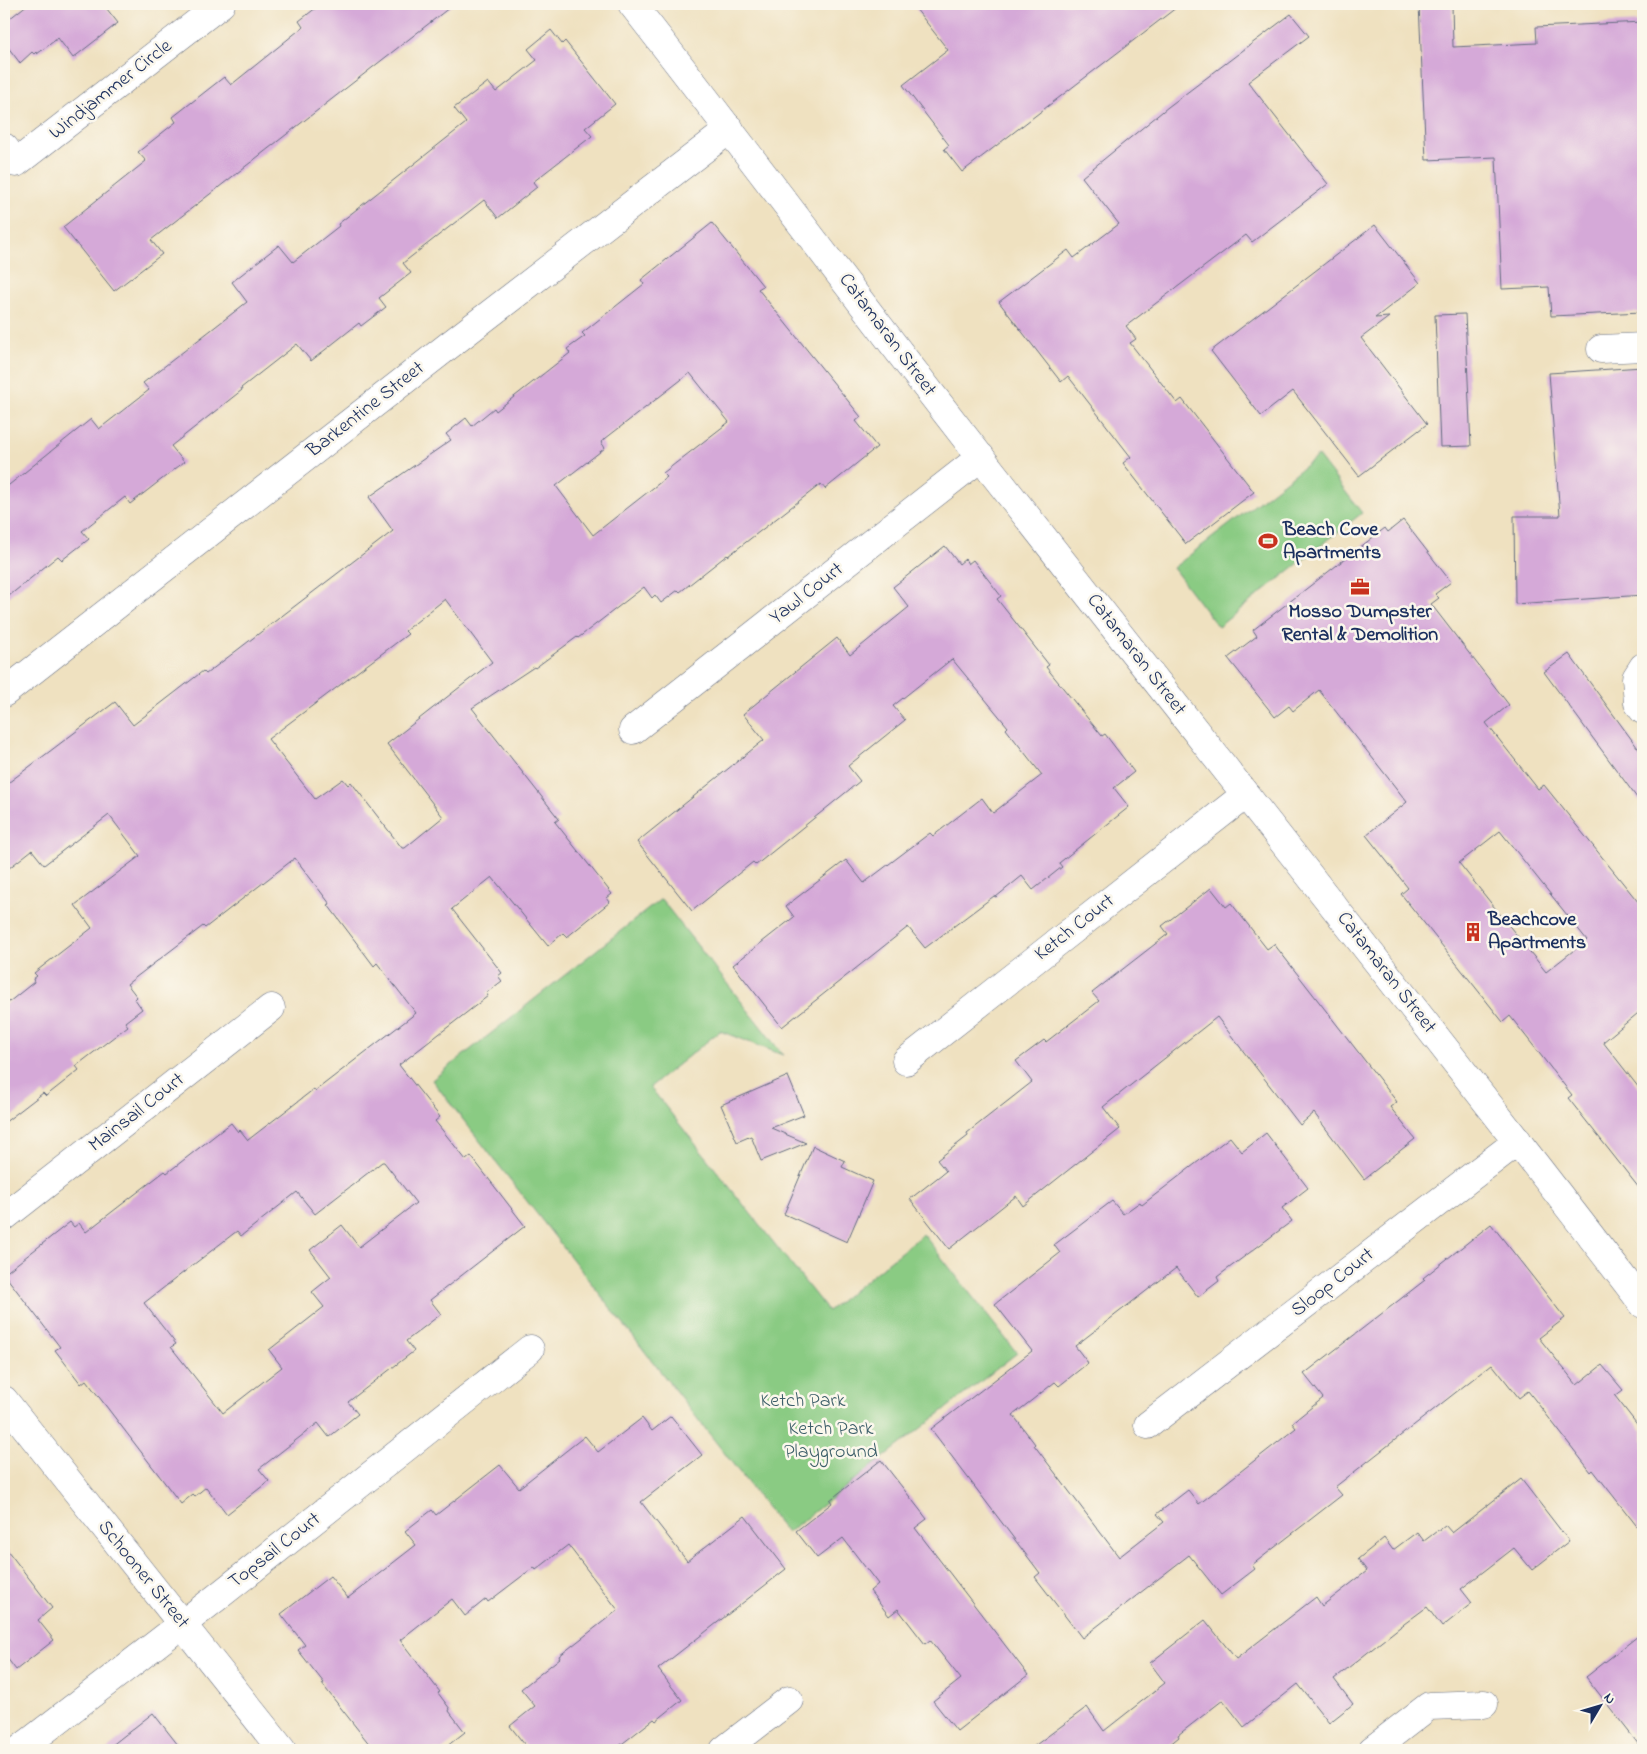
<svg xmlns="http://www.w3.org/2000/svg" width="1647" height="1754" font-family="'Indie Flower',sans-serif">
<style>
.green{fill:#8acb83;stroke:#527d70}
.building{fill:#d5a9d8;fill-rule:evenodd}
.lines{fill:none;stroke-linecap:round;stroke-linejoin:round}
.minor-casing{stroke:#656d80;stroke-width:29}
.minor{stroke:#fff;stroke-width:28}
.labels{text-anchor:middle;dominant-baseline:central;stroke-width:5;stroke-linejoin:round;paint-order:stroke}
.street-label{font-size:20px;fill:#1b2f5e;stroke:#fbf7ec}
.poi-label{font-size:20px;font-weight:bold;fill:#1b2f5e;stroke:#fbf7ec;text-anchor:start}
.park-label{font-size:20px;fill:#3c5e69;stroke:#fbf7ec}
</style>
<rect width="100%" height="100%" fill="#fbf7ec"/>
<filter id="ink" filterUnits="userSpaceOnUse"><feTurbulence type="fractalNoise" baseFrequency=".02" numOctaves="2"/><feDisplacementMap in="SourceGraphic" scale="10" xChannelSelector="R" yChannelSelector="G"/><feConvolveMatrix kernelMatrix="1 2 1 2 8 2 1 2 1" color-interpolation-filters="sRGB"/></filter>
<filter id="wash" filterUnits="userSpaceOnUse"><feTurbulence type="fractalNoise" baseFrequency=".0096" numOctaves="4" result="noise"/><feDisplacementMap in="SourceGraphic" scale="20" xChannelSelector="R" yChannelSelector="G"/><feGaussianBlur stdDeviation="1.12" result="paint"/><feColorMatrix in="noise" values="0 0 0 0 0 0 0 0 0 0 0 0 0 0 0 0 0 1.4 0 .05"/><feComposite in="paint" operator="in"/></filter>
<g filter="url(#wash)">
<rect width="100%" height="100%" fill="#efe1c0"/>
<!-- green -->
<g class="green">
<path d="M 1318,456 L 1362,513 L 1218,627 L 1173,568 Z"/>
<path d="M 661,899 L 783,1055 L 720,1031 L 650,1087 L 828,1311 L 923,1234 L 1017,1353 L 787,1533 L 432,1080 Z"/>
</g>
<g id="blocks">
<!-- building -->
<g class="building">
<path d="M 28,4 L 103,4 L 118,23 L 73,58 L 58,38 L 37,54 L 36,52 L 34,54 L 32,52 L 20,63 L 4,42 L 4,23 Z"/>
<path d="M 321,4 L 454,4 L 151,240 L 162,254 L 114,291 L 63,227 L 146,161 L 138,152 L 176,122 L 173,117 L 224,77 L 231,85 L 303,27 L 299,21 Z"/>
<path d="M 912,4 L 1181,4 L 962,172 L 944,149 L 949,145 L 903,85 L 948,50 Z"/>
<path d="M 1419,4 L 1452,4 L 1453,47 L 1537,43 L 1536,27 L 1643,22 L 1643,312 L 1551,316 L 1549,287 L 1502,289 L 1496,157 L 1426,160 Z"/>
<path d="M 1291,14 L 1309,36 L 1248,82 L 1328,184 L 1252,242 L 1246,235 L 1126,326 L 1136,339 L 1130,343 L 1177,403 L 1182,399 L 1254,492 L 1186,544 L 1123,463 L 1131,457 L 1068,376 L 1061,382 L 999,302 L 1068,250 L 1074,258 L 1119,224 L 1082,177 L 1168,107 Z"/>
<path d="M 551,30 L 562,44 L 565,41 L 615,104 L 585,128 L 592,136 L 533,182 L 537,187 L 498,218 L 484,200 L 403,263 L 411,273 L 379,298 L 386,307 L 361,326 L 359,323 L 311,361 L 297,344 L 241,388 L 242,390 L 171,446 L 184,462 L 130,504 L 125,497 L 82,531 L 89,539 L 62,560 L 58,556 L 4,600 L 4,489 L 91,419 L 99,429 L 149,390 L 143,383 L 247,302 L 232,282 L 279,245 L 293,262 L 339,226 L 338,224 L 466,123 L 454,108 L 488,82 L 496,92 L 537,60 L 528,49 Z"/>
<path d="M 712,223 L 763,286 L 758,289 L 861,417 L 856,421 L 877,447 L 825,489 L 821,484 L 728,556 L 727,555 L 680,592 L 678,590 L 661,603 L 655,595 L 652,598 L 644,587 L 578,638 L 577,637 L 535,668 L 534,667 L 472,708 L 559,819 L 555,822 L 612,894 L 607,898 L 610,902 L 567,937 L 563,933 L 548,946 L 492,877 L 452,909 L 502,973 L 498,976 L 502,981 L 486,993 L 488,996 L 399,1065 L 440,1117 L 435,1121 L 466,1160 L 471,1156 L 525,1226 L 430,1300 L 441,1314 L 406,1341 L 414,1351 L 348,1402 L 358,1414 L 329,1437 L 318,1423 L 259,1469 L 269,1481 L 227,1514 L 206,1487 L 195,1496 L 193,1494 L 181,1504 L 86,1380 L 81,1384 L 55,1350 L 60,1347 L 4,1274 L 70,1222 L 74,1227 L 79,1223 L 86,1232 L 165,1171 L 167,1173 L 231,1123 L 238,1132 L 240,1130 L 248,1140 L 314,1089 L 315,1091 L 416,1013 L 377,963 L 374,966 L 328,905 L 330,904 L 295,858 L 205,928 L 203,926 L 127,984 L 137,997 L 135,999 L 142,1009 L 125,1022 L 128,1026 L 76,1066 L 79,1070 L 46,1096 L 43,1093 L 4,1123 L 4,1006 L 34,982 L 33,979 L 37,976 L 34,973 L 92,928 L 75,905 L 140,856 L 109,815 L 44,865 L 32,850 L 4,872 L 4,786 L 115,702 L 133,725 L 203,671 L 206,674 L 393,531 L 369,497 L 451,440 L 446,434 L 466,418 L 472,426 L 494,408 L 496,411 L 570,353 L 567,349 L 585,336 L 582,333 L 644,284 L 641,280 ZM 690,373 L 729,422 L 663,473 L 667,477 L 593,535 L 556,486 L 605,448 L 601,442 ZM 445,599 L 492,662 L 387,744 L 443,817 L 405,848 L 402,848 L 351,782 L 348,785 L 343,779 L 315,799 L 268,739 L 408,634 L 405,631 ZM 382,1162 L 384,1162 L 416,1203 L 359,1247 L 342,1225 L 310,1250 L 331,1277 L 312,1292 L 324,1307 L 269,1350 L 282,1367 L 223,1413 L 171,1347 L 176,1344 L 144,1303 L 233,1234 L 237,1231 L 241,1236 L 297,1192 L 315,1214 Z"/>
<path d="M 1375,225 L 1420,283 L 1375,318 L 1389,317 L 1361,338 L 1427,424 L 1359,476 L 1293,391 L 1261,416 L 1211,351 Z"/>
<path d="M 1465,314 L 1471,446 L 1440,447 L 1435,315 Z"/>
<path d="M 1643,367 L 1643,595 L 1515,604 L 1514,516 L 1560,516 L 1549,373 Z"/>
<path d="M 1403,520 L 1451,582 L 1435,594 L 1439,598 L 1431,604 L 1509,705 L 1486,723 L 1538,789 L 1544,785 L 1643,908 L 1643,1009 L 1603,1042 L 1643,1093 L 1643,1193 L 1568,1098 L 1572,1095 L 1510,1016 L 1503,1022 L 1401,894 L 1408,888 L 1366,835 L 1407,802 L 1319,690 L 1293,711 L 1289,706 L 1275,717 L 1228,658 L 1257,636 L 1253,630 L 1385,528 L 1388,532 ZM 1500,831 L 1587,940 L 1546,972 L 1459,863 Z"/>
<path d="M 945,546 L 959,564 L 965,559 L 968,564 L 973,560 L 1001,596 L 997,599 L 1049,665 L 1046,667 L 1102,736 L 1105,734 L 1134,772 L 1114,788 L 1129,807 L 1059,863 L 1062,867 L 1033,890 L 1022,876 L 996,897 L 994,896 L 925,948 L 908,927 L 782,1027 L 733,965 L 794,917 L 786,906 L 846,860 L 864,883 L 930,833 L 933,836 L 982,798 L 993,813 L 1042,775 L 1006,729 L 1008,727 L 952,659 L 893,706 L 905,720 L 848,766 L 860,781 L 756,865 L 753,862 L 692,911 L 637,842 L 764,740 L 743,714 L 837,638 L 850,655 L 909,607 L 893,587 Z"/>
<path d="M 1569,654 L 1643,755 L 1643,806 L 1544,672 Z"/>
<path d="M 1211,888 L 1226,907 L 1231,903 L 1267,949 L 1274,944 L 1397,1102 L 1390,1107 L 1415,1139 L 1364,1179 L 1314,1113 L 1300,1125 L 1217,1017 L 1103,1107 L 1120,1129 L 1023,1206 L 1016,1196 L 949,1249 L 910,1199 L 946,1171 L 937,1160 L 968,1136 L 967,1133 L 1032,1082 L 1016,1061 L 1044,1040 L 1046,1042 L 1099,1001 L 1092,993 L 1168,934 L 1162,926 Z"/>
<path d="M 788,1076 L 804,1115 L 771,1128 L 806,1143 L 761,1161 L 751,1136 L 737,1142 L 721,1105 Z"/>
<path d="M 1266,1133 L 1308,1188 L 1282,1208 L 1292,1221 L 1217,1277 L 1219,1281 L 1198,1297 L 1176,1268 L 1075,1346 L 1088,1363 L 1059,1386 L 1055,1382 L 1013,1415 L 1035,1444 L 1034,1445 L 1119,1557 L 1164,1522 L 1157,1514 L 1188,1490 L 1199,1504 L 1296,1428 L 1292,1423 L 1323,1398 L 1304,1374 L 1425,1280 L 1423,1278 L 1491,1224 L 1565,1318 L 1539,1338 L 1577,1385 L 1602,1365 L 1623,1390 L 1615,1396 L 1643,1432 L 1643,1534 L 1593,1470 L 1591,1472 L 1528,1391 L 1519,1398 L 1492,1364 L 1335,1487 L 1342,1495 L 1252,1565 L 1255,1569 L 1221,1595 L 1189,1555 L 1082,1638 L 1035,1577 L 1040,1573 L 931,1429 L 1032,1351 L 995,1304 L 1060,1253 L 1054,1245 L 1112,1201 L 1123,1214 L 1140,1202 L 1142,1205 L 1230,1137 L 1242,1152 Z"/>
<path d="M 813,1146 L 845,1161 L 842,1167 L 873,1181 L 847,1242 L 784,1214 Z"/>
<path d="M 671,1416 L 702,1455 L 641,1502 L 687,1561 L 745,1516 L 786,1569 L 658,1669 L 682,1700 L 656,1721 L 654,1719 L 614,1750 L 529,1750 L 510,1726 L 535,1706 L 521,1689 L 560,1658 L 559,1656 L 618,1610 L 568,1545 L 536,1570 L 534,1567 L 488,1602 L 486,1599 L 465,1616 L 452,1599 L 400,1640 L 440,1692 L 438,1693 L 450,1709 L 449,1711 L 465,1732 L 442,1750 L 374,1750 L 322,1684 L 324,1683 L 298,1650 L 305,1645 L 281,1614 L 330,1576 L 348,1598 L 416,1545 L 405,1531 L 432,1510 L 436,1515 L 500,1465 L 519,1488 L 585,1436 L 598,1452 L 642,1418 L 652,1431 Z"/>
<path d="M 881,1460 L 927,1519 L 915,1528 L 1028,1675 L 957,1731 L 933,1701 L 961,1679 L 930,1640 L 925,1644 L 898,1609 L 889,1616 L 870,1591 L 878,1584 L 843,1538 L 817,1558 L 796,1531 L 832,1503 L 830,1500 Z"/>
<path d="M 1521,1479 L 1569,1541 L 1532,1570 L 1514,1548 L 1461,1589 L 1472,1603 L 1442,1627 L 1427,1607 L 1400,1627 L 1334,1679 L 1353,1704 L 1329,1723 L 1298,1684 L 1244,1727 L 1223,1700 L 1178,1735 L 1179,1737 L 1163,1750 L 1029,1750 L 1087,1707 L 1104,1731 L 1165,1683 L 1150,1663 L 1205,1620 L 1236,1659 L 1316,1597 L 1322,1606 L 1367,1571 L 1358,1559 L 1384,1538 L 1393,1550 L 1417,1532 L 1424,1541 L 1445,1525 L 1452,1533 Z"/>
<path d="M 4,1546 L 52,1608 L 38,1620 L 54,1640 L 16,1670 L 4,1654 Z"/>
<path d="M 1643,1632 L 1643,1750 L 1586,1677 Z"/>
<path d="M 153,1713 L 182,1750 L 106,1750 Z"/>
</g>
</g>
</g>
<g filter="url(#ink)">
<use href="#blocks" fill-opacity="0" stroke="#656d80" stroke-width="1"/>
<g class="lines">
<!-- minor casing -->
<g class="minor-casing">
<g id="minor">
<path d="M 632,4 C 751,156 866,311 985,463 C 1204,743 1427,1022 1643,1304"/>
<path d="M 4,147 L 16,163 L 221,4"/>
<path d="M 1601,349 L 1643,347"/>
<path d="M 1643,667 L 1636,678 L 1638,703 L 1643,710"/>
<path d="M 4,693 L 447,347 L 730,129"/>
<path d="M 633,730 L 981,457"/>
<path d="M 906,1061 L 1245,795"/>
<path d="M 4,1217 L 271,1008"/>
<path d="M 4,1400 L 282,1750"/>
<path d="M 1148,1425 L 1518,1141"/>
<path d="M 19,1750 L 216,1598 L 530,1349"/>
<path d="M 724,1750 L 789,1700"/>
<path d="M 1372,1750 L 1429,1706 L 1484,1704"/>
</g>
</g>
<!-- minor -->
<use href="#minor" class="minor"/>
</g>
</g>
<!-- icons -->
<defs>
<g id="stadium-bare" transform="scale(1.5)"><path d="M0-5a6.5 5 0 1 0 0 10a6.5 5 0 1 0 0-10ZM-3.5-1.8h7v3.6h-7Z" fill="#c8321e" stroke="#fbf7ec" stroke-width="2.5" paint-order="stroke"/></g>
<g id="office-bare" transform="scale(1.5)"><path d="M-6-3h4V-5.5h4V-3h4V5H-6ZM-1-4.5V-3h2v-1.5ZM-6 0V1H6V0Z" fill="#c8321e" stroke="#fbf7ec" stroke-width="2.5" paint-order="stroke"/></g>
<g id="building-bare" transform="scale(1.5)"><path d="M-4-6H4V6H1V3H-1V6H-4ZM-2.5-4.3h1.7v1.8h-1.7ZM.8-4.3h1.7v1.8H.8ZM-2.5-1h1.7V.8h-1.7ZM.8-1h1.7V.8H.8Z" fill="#c8321e" stroke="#fbf7ec" stroke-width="2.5" paint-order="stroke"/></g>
</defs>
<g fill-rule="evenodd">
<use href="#stadium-bare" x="1268" y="541"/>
<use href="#office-bare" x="1360" y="587"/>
<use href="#building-bare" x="1473" y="932"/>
</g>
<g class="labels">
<!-- street labels -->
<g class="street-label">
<text transform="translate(111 90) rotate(-38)">Windjammer Circle</text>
<text transform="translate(887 335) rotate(53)">Catamaran Street</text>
<text transform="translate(366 410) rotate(-38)">Barkentine Street</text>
<text transform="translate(807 594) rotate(-38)">Yawl Court</text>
<text transform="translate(1136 655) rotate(52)">Catamaran Street</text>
<text transform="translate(1075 928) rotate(-38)">Ketch Court</text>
<text transform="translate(1386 973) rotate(52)">Catamaran Street</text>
<text transform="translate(137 1113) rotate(-38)">Mainsail Court</text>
<text transform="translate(1333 1283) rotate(-38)">Sloop Court</text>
<text transform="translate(275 1551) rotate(-38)">Topsail Court</text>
<text transform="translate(143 1575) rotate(51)">Schooner Street</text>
</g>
<!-- poi labels -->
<g class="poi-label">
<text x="1283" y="530">Beach Cove<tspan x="1283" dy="23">Apartments</tspan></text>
<text x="1360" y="612" text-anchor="middle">Mosso Dumpster<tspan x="1360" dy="23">Rental &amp; Demolition</tspan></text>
<text x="1488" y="920">Beachcove<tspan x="1488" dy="23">Apartments</tspan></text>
</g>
<!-- park labels -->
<g class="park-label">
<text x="803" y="1401">Ketch Park</text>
<text x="831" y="1429">Ketch Park<tspan x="831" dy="23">Playground</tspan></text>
</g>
</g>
<!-- margin -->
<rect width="1647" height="1754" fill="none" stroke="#fbf7ec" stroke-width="20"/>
<!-- north arrow -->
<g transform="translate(1600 1706) rotate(52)" stroke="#fbf7ec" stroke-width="4" paint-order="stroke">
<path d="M0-4L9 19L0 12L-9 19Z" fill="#1b2f5e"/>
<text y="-8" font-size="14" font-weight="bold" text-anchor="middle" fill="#1b2f5e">N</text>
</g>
</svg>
